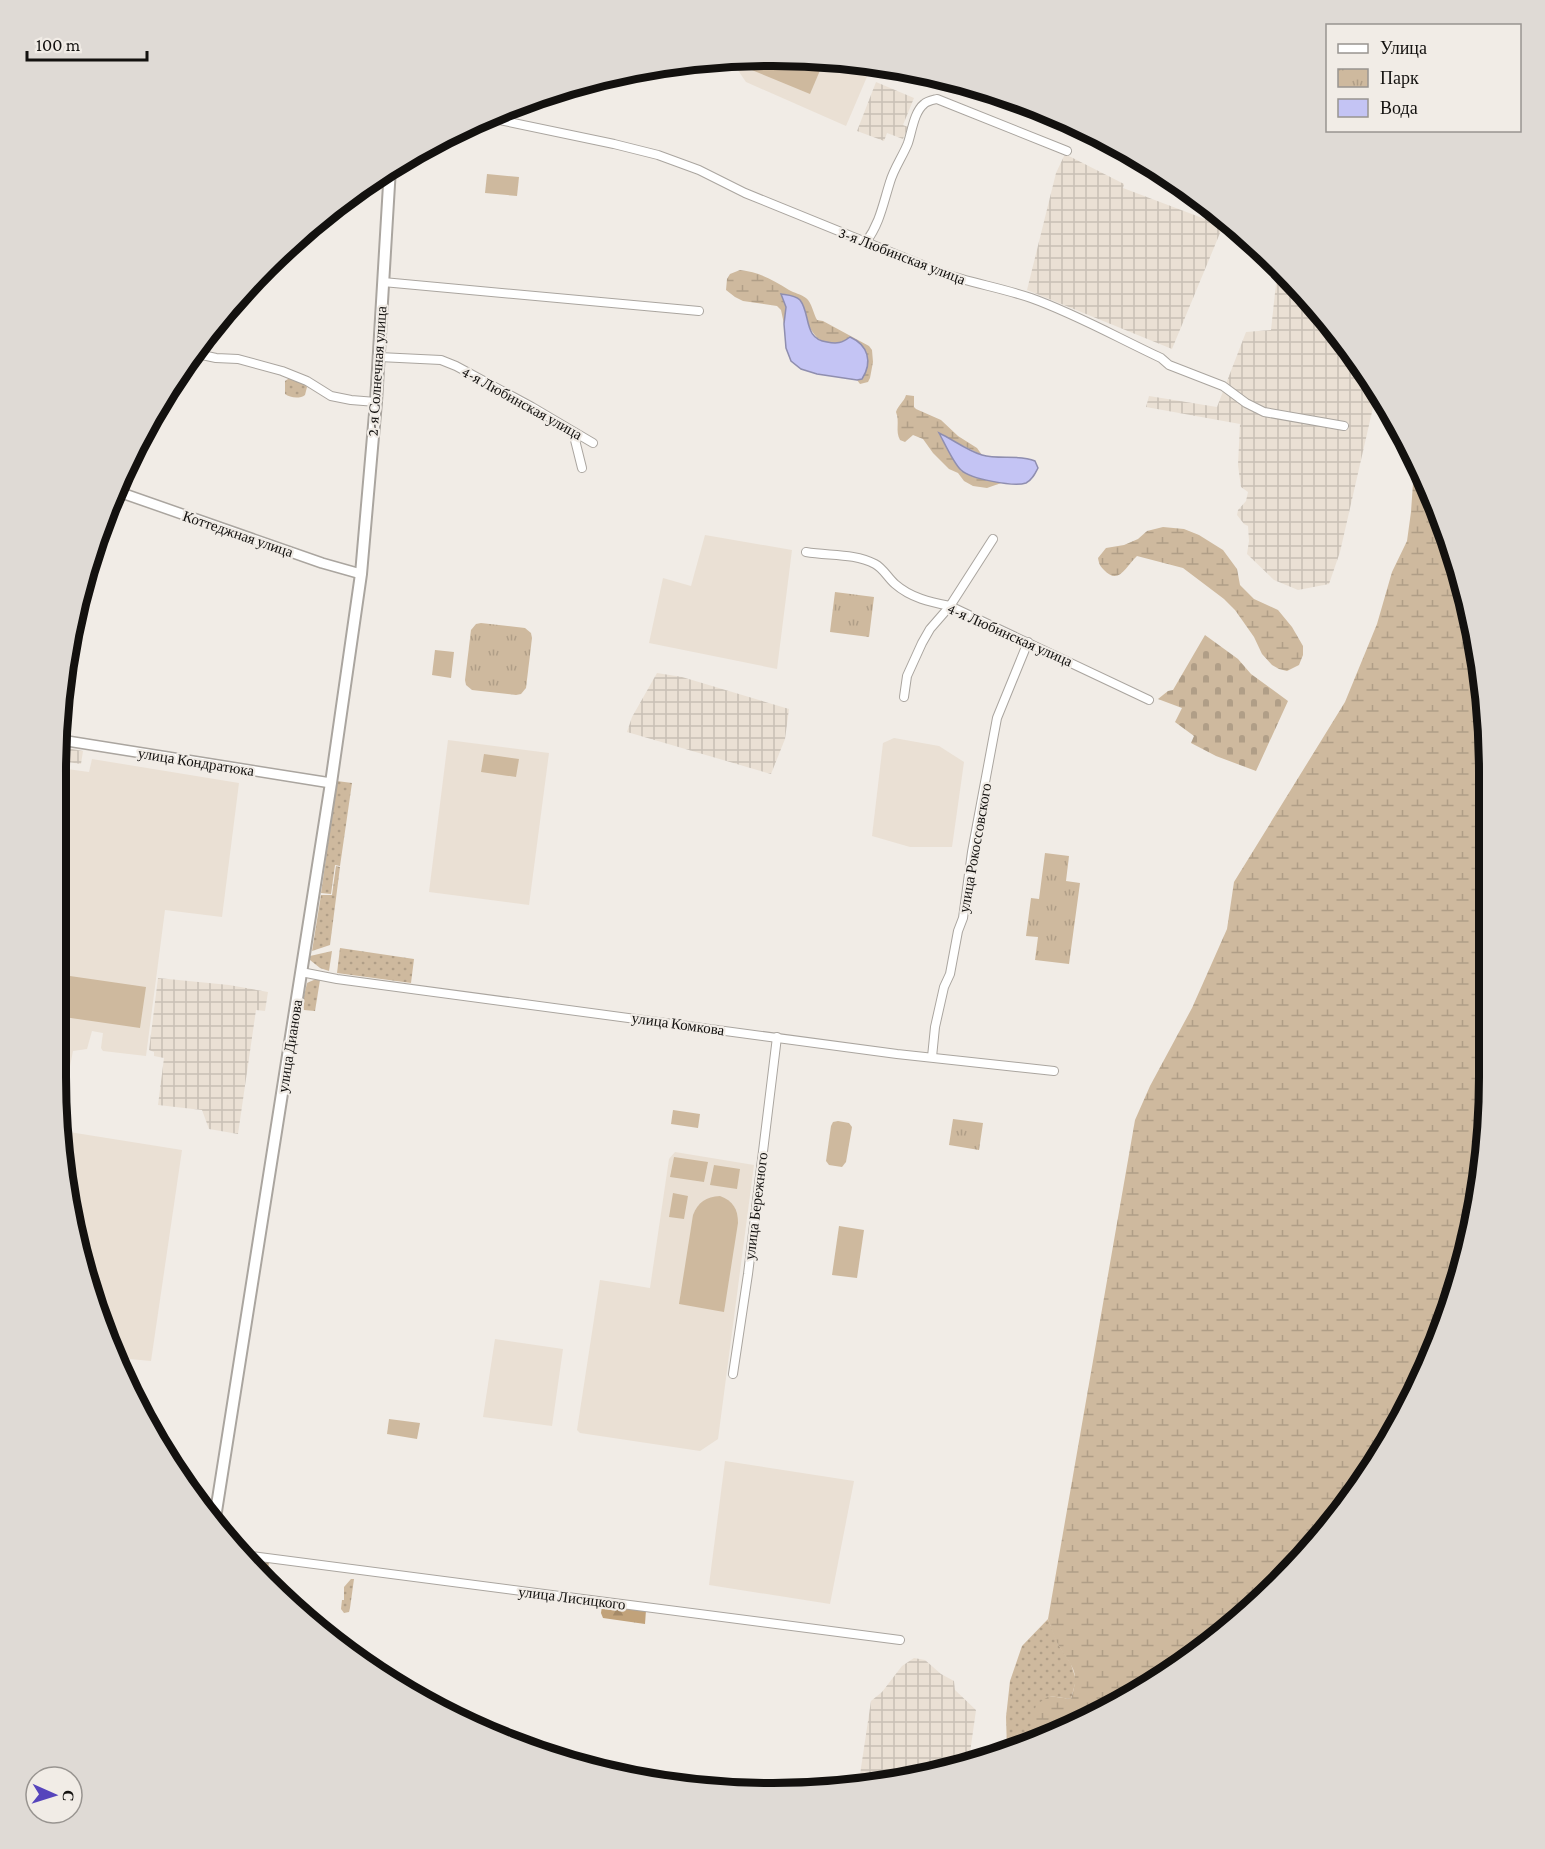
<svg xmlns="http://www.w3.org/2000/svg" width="1545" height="1849" font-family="'Crimson Pro',serif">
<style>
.built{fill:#eae0d4}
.industrial{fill:url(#industrial-grid)}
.grass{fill:url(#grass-dots)}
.forest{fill:url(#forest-firs)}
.wetland{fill:url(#wetland-marsh)}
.cemetery{fill:url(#cemetery-stones)}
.park{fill:url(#park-tufts)}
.pitch{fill:#ceb99e}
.water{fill:#c4c4f4;stroke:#8f8eaf;stroke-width:1.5}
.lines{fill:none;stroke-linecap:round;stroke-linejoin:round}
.minor-casing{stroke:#aaa59f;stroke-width:10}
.tertiary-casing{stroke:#aaa59f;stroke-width:12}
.secondary-casing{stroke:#aaa59f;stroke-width:14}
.minor{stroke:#fff;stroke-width:8}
.tertiary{stroke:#fff;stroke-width:9}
.secondary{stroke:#fff;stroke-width:10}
.labels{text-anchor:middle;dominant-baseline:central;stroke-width:4.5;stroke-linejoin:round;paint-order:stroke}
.street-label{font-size:15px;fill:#13110f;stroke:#f1ece6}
.rim{fill:none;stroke:#13110f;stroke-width:8}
</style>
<defs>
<pattern id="industrial-grid" width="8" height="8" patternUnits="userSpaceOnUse" patternTransform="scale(1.5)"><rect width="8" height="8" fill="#eae0d4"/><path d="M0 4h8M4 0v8" fill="none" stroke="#c8bfb5"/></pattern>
<pattern id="grass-dots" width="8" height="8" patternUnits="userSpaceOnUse" patternTransform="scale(1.5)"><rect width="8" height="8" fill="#ceb99e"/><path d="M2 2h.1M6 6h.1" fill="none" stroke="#b09e87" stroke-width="1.8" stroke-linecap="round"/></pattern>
<pattern id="forest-firs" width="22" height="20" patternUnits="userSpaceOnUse" patternTransform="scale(1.5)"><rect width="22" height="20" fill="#c1a27a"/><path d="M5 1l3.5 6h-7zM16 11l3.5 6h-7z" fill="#a58a68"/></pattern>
<pattern id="wetland-marsh" width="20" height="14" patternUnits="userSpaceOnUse" patternTransform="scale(1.5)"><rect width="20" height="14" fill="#ceb99e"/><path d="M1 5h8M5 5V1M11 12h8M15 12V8" fill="none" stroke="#b09e87"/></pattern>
<pattern id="cemetery-stones" width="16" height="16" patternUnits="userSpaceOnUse" patternTransform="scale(1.5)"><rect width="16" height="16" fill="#ceb99e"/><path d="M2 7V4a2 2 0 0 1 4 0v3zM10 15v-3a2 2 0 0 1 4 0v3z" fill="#b09e87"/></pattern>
<pattern id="park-tufts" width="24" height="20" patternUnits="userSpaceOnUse" patternTransform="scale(1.5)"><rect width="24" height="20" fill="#ceb99e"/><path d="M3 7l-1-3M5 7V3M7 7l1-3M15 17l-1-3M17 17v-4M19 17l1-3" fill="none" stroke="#b09e87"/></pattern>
</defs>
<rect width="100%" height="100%" fill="#f1ece6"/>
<!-- built -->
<g class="built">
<path d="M 772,56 L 872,65 L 846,126 L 746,82 L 731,60 Z"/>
<path d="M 705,535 L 792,550 L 777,669 L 649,643 L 663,578 L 691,586 Z"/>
<path d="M 894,738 L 939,746 L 964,762 L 952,847 L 910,847 L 872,836 L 883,743 Z"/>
<path d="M 448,740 L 549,753 L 529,905 L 429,892 Z"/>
<path d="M 92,759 L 239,783 L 222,917 L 165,910 L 146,1056 L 103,1051 L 101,1048 L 103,1033 L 92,1031 L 87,1049 L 73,1051 L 69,1071 L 56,1069 L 60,768 L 89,772 Z"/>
<path d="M 63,1131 L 182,1150 L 151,1361 L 119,1358 L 80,1262 Z"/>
<path d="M 675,1152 L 754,1165 L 718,1439 L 700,1451 L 580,1433 L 577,1430 L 600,1280 L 650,1288 L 669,1159 Z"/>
<path d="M 495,1339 L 563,1349 L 552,1426 L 483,1417 Z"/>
<path d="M 725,1461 L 854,1481 L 830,1604 L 709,1585 Z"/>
</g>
<!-- industrial -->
<g class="industrial">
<path d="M 876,82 L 914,98 L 903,125 L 908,127 L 903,139 L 887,133 L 884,141 L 857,131 Z"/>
<path d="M 1065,154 L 1124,184 L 1123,188 L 1205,219 L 1207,214 L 1222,218 L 1225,221 L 1172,349 L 1027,290 L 1056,173 Z"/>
<path d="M 1278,265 L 1368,374 L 1377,390 L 1340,552 L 1329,584 L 1298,590 L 1274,580 L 1247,554 L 1249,541 L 1248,526 L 1244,524 L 1237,515 L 1238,510 L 1246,501 L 1248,492 L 1241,487 L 1238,465 L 1240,424 L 1146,407 L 1149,396 L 1217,407 L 1246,332 L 1271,330 Z"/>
<path d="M 657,673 L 682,677 L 789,709 L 785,739 L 771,774 L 627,732 L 632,717 Z"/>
<path d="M 61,747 L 83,751 L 81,764 L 60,761 Z"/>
<path d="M 158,978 L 229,985 L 268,992 L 265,1011 L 256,1010 L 238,1134 L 209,1129 L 202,1110 L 158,1105 L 164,1058 L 154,1056 L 154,1052 L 149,1050 Z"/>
<path d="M 914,1658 L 925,1660 L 941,1674 L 954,1681 L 955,1690 L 976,1710 L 969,1760 L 866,1787 L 858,1788 L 871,1701 L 882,1692 L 902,1666 Z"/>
</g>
<!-- grass -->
<g class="grass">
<path d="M 288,379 C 295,378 303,381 307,387 L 305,395 C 300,399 290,398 285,394 L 285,381 Z"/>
<path d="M 337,781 L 352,783 L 340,866 L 335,865 L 331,894 L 321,893 Z"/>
<path d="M 336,866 L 340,867 L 330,945 L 312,951 L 321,895 L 332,895 Z"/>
<path d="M 340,948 L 414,959 L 411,983 L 337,973 Z"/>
<path d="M 332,951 L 329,971 L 320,968 L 310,960 L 310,956 Z"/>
<path d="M 316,979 L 320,980 L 315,1011 L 304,1010 L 303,1000 L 307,983 Z"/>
<path d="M 246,1558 L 267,1560 L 269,1563 L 268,1572 L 256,1571 Z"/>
<path d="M 351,1579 L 354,1579 L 350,1608 L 349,1612 L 344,1613 L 341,1609 L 342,1600 L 344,1600 L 344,1587 Z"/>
<path d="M 1048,1619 L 1058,1644 L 1071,1664 L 1076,1680 L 1071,1699 L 1049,1696 L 1041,1731 L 1076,1723 L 1047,1739 L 1007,1749 L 1006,1717 L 1010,1681 L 1022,1646 Z"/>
</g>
<!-- forest -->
<path class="forest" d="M 606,1605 L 646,1610 L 645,1624 L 603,1618 L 601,1613 L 602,1606 Z"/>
<!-- wetland -->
<g class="wetland">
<path d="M 740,270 C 759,272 773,280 789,290 C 794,293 801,294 806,298 C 812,303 813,313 817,320 L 823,321 L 869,346 L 872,350 L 873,362 L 870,378 L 868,382 L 860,384 L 857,380 L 863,379 L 862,345 L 850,337 C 817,361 806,319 795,297 L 782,294 L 786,307 L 784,324 L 781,310 L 777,306 L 743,301 L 735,297 L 726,290 L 727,279 L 730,274 Z"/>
<path d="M 906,395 L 914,396 L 914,407 L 916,409 L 941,420 L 958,436 L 977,448 L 982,455 L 939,434 L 961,471 L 985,480 L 1004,482 L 987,488 L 973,486 L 964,481 L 958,473 L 949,469 L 933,453 L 923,439 L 913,435 L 905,442 L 900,440 C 895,431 900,422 896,412 C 898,405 904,402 906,395 Z"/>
<path d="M 1417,464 L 1435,498 L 1476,632 L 1489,772 L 1488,1124 L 1452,1307 L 1394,1435 L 1311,1550 L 1171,1672 L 1076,1723 L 1041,1731 L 1031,1726 L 1036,1705 L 1049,1696 L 1071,1699 C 1080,1669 1073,1670 1059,1646 C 1054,1638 1051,1627 1048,1619 L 1135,1120 L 1150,1086 L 1192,1008 L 1227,929 L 1234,882 L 1345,702 L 1377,624 L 1392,572 L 1407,541 L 1411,512 L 1413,483 Z"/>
<path d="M 1163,527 L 1184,529 L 1199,535 L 1223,550 L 1237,569 L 1240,585 L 1254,599 L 1278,610 L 1292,627 L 1303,646 L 1303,655 L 1299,665 L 1287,671 L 1279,669 L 1272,665 L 1262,654 L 1254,637 L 1235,610 L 1224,599 L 1183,568 L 1137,556 C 1126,566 1119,586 1104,570 C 1100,566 1099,564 1098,558 L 1106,548 L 1124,545 L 1138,539 L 1147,531 Z"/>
</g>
<!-- cemetery -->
<path class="cemetery" d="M 1205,635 L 1238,659 L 1251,674 L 1288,701 L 1256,771 L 1216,756 L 1191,743 L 1194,736 L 1175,722 L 1182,708 L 1158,699 L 1168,691 L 1173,690 Z"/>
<!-- park -->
<g class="park">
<path d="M 835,592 L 874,597 L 869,637 L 830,632 Z"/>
<path d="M 481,623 L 525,628 L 531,633 L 532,638 L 526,688 L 521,694 L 516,695 L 472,690 L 466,685 L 465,680 L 471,630 L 476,624 Z"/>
<path d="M 1045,853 L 1069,856 L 1066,881 L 1080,883 L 1069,964 L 1035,960 L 1038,937 L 1026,936 L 1031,898 L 1039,899 Z"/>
<path d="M 953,1119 L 983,1123 L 979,1150 L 949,1145 Z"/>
</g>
<!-- pitch -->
<g class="pitch">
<path d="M 772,56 L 824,61 L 810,94 L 742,66 L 745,58 Z"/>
<path d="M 487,174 L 519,177 L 517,196 L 485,193 Z"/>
<path d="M 435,650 L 454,652 L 451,678 L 432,675 Z"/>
<path d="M 484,754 L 519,759 L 516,777 L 481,772 Z"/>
<path d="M 63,975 L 146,987 L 140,1028 L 57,1016 Z"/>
<path d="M 673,1110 L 700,1114 L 698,1128 L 671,1124 Z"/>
<path d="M 838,1121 L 849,1123 L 852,1127 L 846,1162 L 842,1167 L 829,1165 L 826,1161 L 831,1126 L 833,1122 Z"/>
<path d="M 674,1157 L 708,1162 L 704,1182 L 670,1177 Z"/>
<path d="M 714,1165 L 740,1169 L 737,1189 L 710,1185 Z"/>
<path d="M 673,1193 L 688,1196 L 684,1219 L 669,1217 Z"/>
<path d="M 720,1196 C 733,1201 738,1209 738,1223 L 724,1312 L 679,1304 L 693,1215 C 698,1202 706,1197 720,1196 Z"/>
<path d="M 839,1226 L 864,1230 L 857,1278 L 832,1275 Z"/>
<path d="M 389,1419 L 420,1423 L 417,1439 L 387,1434 Z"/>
</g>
<!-- water -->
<g class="water">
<path d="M 781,294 C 787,295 795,295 800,300 C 811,314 803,339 827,342 C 837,344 842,343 850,337 C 868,345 873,362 862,379 L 857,380 L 817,374 L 801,369 L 791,361 L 786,348 L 784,324 L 786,307 Z"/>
<path d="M 939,433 C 952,439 968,451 982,455 C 999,460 1019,454 1035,461 L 1038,468 C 1035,474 1032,480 1026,483 C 1014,487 970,479 961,470 C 954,464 944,442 939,433 Z"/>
</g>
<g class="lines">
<!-- minor casing -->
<g class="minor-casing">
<g id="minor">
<path d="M 485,117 L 614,144 L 658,155 L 699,170 L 745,193 L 942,273 C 971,283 1002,288 1031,298 C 1076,314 1118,338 1161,358 L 1169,365 L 1223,386 L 1246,403 L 1264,412 L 1344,426"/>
<path d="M 866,242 C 880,223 883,204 890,182 C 894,168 903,156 908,143 C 912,131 914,112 924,104 C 927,101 933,100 937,99 L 1067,151"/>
<path d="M 383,282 L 699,311"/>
<path d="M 193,353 L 216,358 L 238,359 L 282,371 L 307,381 L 331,396 L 351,400 L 376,402"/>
<path d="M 379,357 L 441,360 L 456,366 L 532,407 L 593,443"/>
<path d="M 573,432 L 582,468"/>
<path d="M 806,552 C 829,556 854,553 875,564 C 883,568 888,578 895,584 C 911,598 930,602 950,606 L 1149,700"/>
<path d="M 904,697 L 907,676 L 922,643 L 930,629 L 950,606 L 993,539"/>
<path d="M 301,972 L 337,979 L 897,1054 L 1054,1071"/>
<path d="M 932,1057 L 935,1027 L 944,987 L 950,974 L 958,931 L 963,918 L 972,852 L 997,718 L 1028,642"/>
<path d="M 733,1374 L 748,1274 L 777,1037"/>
<path d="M 244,1555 L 900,1640"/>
</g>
</g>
<!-- tertiary casing -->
<g class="tertiary-casing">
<g id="tertiary">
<path d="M 116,491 L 322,563 L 361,574"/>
<path d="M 61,740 L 331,783"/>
</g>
</g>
<!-- secondary casing -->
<g class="secondary-casing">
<path id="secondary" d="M 215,1518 L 331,783 L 361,574 L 376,402 L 390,168"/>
</g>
<!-- minor -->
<use href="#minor" class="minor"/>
<!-- tertiary -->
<use href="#tertiary" class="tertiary"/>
<!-- secondary -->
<use href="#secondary" class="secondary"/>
</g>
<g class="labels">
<!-- street labels -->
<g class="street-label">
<text transform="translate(902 256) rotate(21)">3-я Любинская улица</text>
<text transform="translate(377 371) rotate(-86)">2-я Солнечная улица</text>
<text transform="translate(522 403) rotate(29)">4-я Любинская улица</text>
<text transform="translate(238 534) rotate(19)">Коттеджная улица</text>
<text transform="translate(1010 635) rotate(24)">4-я Любинская улица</text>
<text transform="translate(196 762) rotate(9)">улица Кондратюка</text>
<text transform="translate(975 848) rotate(-80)">улица Рокоссовского</text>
<text transform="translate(678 1024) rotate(8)">улица Комкова</text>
<text transform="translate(290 1046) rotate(-81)">улица Дианова</text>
<text transform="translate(756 1206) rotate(-83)">улица Бережного</text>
<text transform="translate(572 1598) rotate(7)">улица Лисицкого</text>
</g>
</g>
<!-- crop -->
<path d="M0 0H1545V1849H0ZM772 66H773A706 706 0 0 1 1479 772V1077A706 706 0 0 1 773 1783H772A706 706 0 0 1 66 1077V772A706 706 0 0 1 772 66Z" fill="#dfdad5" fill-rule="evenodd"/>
<path class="rim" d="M772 66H773A706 706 0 0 1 1479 772V1077A706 706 0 0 1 773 1783H772A706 706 0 0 1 66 1077V772A706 706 0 0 1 772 66Z"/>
<!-- legend -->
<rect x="1326" y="24" width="195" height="108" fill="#f1ece6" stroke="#989490" stroke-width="1.5"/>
<rect x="1338" y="44" width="30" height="9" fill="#ffffff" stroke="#989490" stroke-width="1.5"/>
<text x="1380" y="54" font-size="18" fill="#13110f">Улица</text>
<rect x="1338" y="69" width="30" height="18" fill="url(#park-tufts)" stroke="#989490" stroke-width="1.5"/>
<text x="1380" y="84" font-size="18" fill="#13110f">Парк</text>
<rect x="1338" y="99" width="30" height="18" fill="#c4c4f4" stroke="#989490" stroke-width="1.5"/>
<text x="1380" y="114" font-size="18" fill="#13110f">Вода</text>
<!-- north arrow -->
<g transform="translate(54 1795) rotate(93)"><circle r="28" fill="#f1ece6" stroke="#989490" stroke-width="1.5"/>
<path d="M0-4.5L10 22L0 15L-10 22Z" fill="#5644bc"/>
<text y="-9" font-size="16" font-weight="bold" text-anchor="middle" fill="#13110f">С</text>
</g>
<!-- scale -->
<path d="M27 51v9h120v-9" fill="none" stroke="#13110f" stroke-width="3"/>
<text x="36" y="51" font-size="18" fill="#13110f" stroke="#f1ece6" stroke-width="4.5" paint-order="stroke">100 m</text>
</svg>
